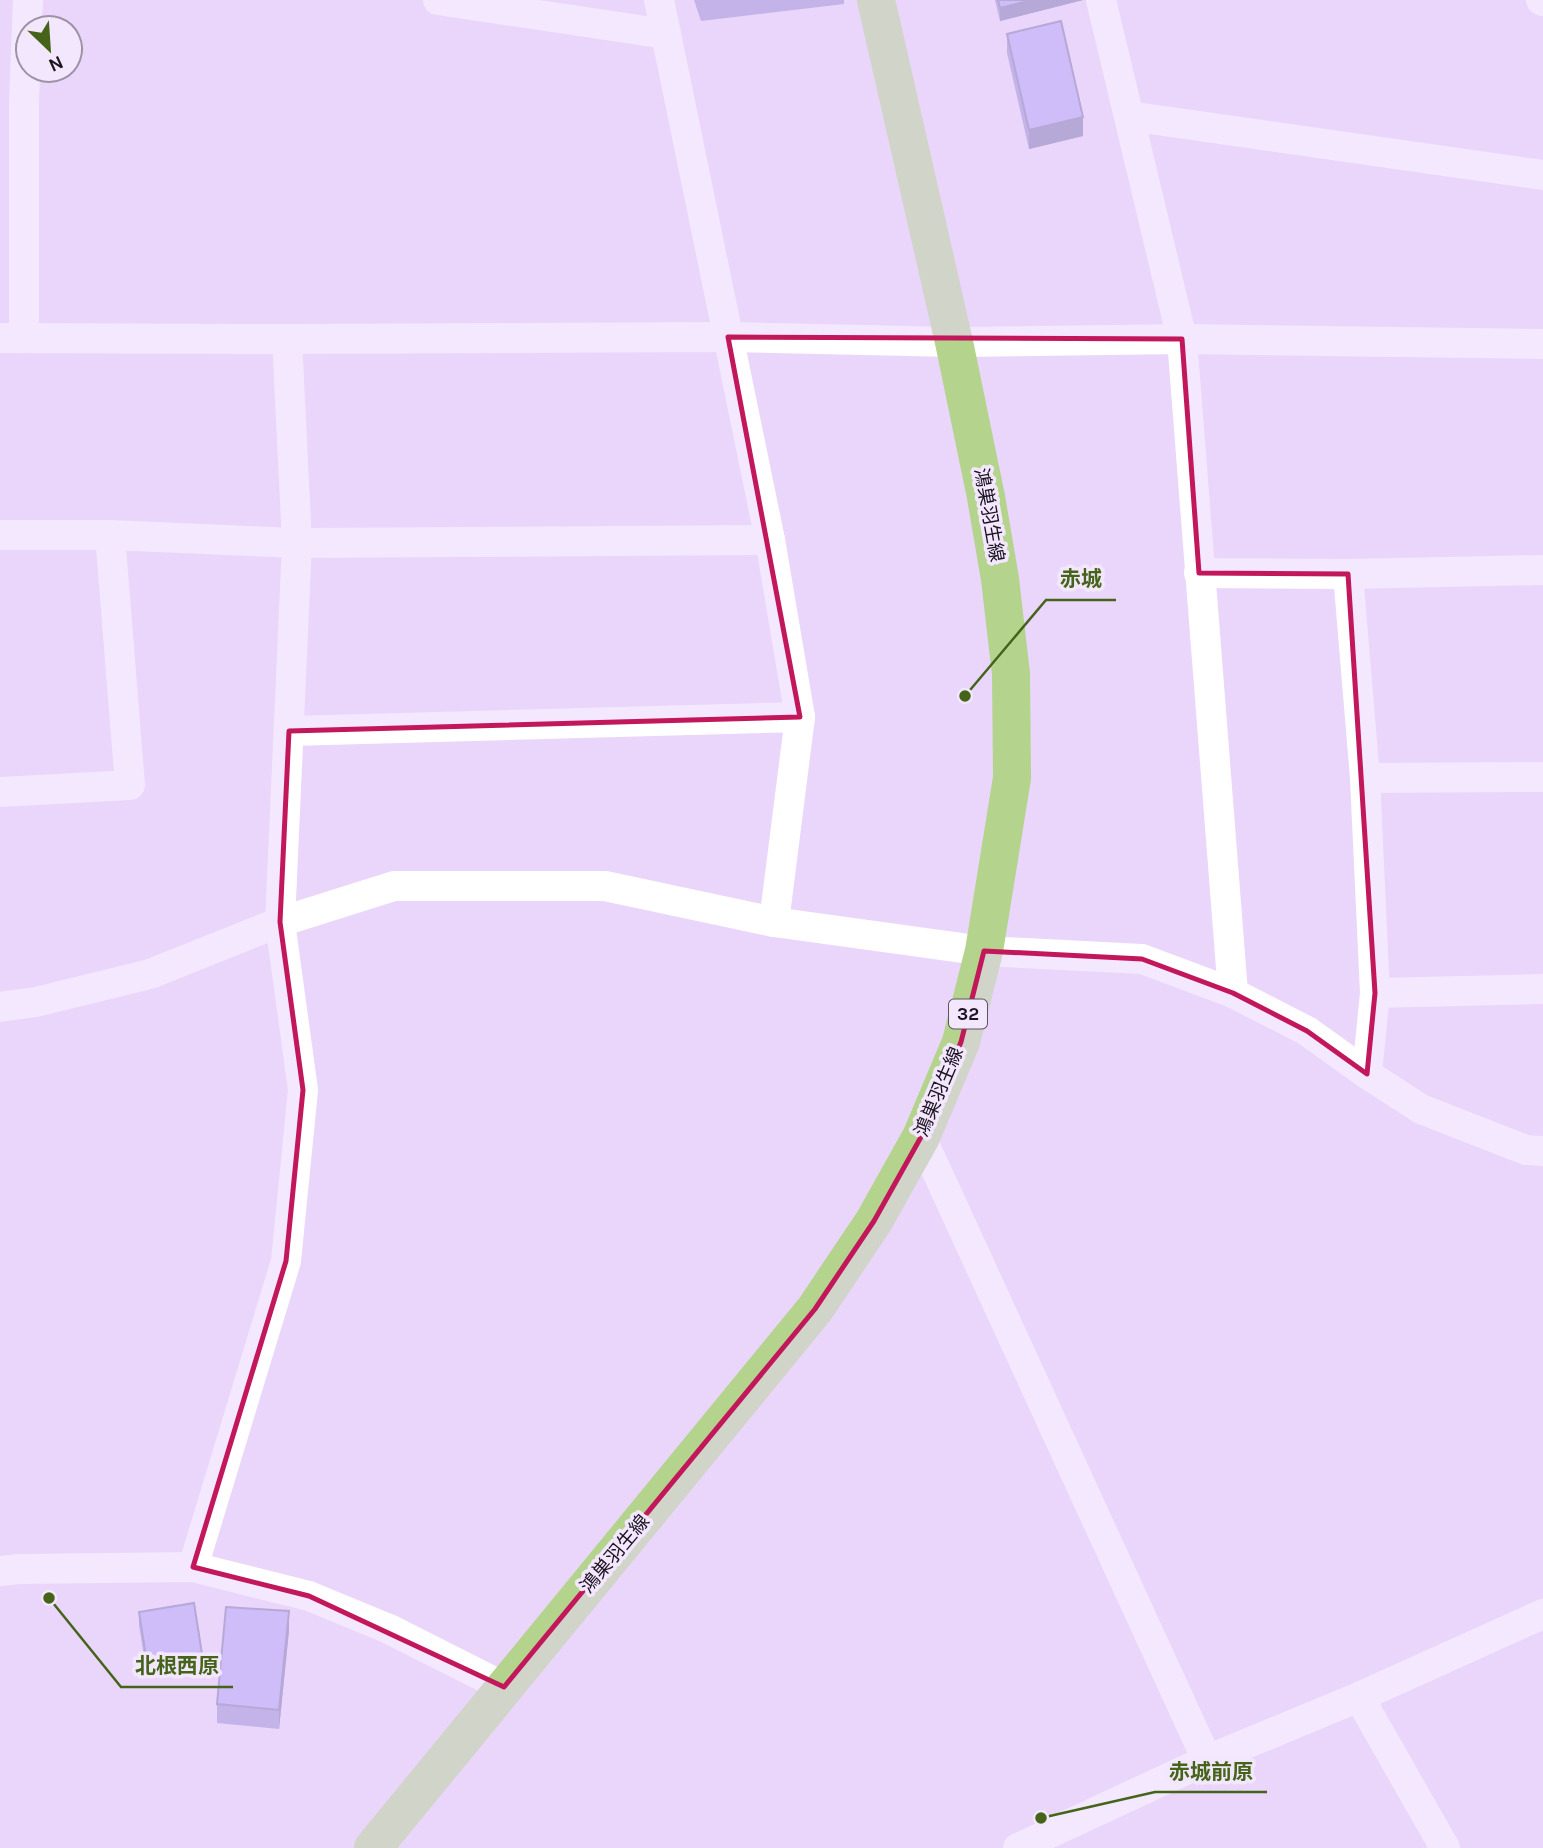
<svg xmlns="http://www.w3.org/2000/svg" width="1543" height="1848" font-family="Karla,'Noto Sans JP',sans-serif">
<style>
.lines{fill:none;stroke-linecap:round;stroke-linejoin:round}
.minor{stroke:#fff;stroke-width:30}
.primary{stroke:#b4d38c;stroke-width:38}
.wall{fill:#958ad1}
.shaded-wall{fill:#7971aa}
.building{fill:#ada1f3;stroke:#7971aa;stroke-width:2}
.marked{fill:none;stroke:#c2185b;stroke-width:5;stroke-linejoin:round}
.labels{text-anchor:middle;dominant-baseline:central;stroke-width:7;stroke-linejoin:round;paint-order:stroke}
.shield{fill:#f3e7fd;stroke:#5c5363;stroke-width:2}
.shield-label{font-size:18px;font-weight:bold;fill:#1c1421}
.street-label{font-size:19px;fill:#1c1421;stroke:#f3e7fd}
.leader{fill:none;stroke:#45641a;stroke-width:2.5}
.callout-dot{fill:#45641a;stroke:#f3e7fd;stroke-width:2.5}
.callout-label{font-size:21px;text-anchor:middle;font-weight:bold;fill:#45641a;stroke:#f3e7fd;stroke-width:7;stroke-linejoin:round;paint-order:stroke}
</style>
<rect width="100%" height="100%" fill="#ead6fb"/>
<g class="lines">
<!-- minor -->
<g class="minor">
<path d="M 438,0 L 666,34"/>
<path d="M 659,0 L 770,540 L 800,717 L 774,922"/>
<path d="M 1101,0 L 1182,339 L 1233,993"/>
<path d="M 1541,0 L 1543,1"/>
<path d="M 1129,116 L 1543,175"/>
<path d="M 0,338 L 287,339 L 728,337 L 954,342 L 1182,339 L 1543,344"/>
<path d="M 24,338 L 24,101 L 28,0"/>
<path d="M 0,535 L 110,535 L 297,543 L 770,540"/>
<path d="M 1199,573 L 1348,574 L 1543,570"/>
<path d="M 1348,574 L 1365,778 L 1375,993 L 1367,1074"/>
<path d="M 289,731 L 800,717"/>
<path d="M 1365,778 L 1543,777"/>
<path d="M 0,792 L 130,785 L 110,535"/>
<path d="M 1375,993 L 1543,989"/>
<path d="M 0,1007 L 36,1002 L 150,974 L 280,922 L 394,886 L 605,886 L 774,922 L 984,951 L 1142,959 L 1233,993 L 1307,1031 L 1367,1074 L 1421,1109 L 1526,1150 L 1543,1151"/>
<path d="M 921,1137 L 1207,1760"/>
<path d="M 193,1567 L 286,1261 L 303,1090 L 280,922 L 297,543 L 287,339"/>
<path d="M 0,1571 L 19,1569 L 193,1567 L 309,1596 L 389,1629 L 504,1687"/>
<path d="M 1359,1697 L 1445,1848"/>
<path d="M 1018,1848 L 1207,1760 L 1359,1697 L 1543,1614"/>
</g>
<!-- primary -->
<path class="primary" d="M 373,1848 L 815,1309 L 874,1221 L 921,1137 L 961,1042 L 984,951 L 1012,778 L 1011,674 L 1000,579 L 986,497 L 954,342 L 876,0"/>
</g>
<!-- wall -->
<g class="wall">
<path d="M 694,0 L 844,0 L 844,4 L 701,21 Z"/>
<path d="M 995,0 L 1083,0 L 1000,21 Z"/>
<path d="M 1007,34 L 1083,136 L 1029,149 L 1007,53 Z"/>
<path d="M 139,1612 L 202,1654 L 202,1667 L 147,1676 L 139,1625 Z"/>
<path d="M 289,1630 L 279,1729 L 217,1723 L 217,1704 Z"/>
</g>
<!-- shaded-wall -->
<g class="shaded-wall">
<path d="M 1032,0 L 1083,0 L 1000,21 L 1000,8 Z"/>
<path d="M 1083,117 L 1083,136 L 1029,149 L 1029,130 Z"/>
<path d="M 289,1611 L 289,1630 L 279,1729 L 279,1710 Z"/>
</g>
<!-- building -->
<g class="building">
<path d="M 998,0 L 1032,0 L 1000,8 Z"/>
<path d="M 1061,21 L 1083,117 L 1029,130 L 1007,34 Z"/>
<path d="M 194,1603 L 202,1654 L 147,1663 L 139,1612 Z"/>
<path d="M 226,1607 L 289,1611 L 279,1710 L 217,1704 Z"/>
</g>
<!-- marked area -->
<path d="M0 0H1543V1848H0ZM 728,337 L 1182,339 L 1199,573 L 1348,574 L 1375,993 L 1367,1074 L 1307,1031 L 1233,993 L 1142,959 L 984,951 L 961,1042 L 921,1137 L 874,1221 L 815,1309 L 504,1687 L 309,1596 L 193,1567 L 286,1261 L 303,1090 L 280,922 L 289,731 L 800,717 Z" fill="#ead6fb" fill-opacity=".55" fill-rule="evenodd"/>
<path class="marked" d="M 728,337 L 1182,339 L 1199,573 L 1348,574 L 1375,993 L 1367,1074 L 1307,1031 L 1233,993 L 1142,959 L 984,951 L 961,1042 L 921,1137 L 874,1221 L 815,1309 L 504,1687 L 309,1596 L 193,1567 L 286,1261 L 303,1090 L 280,922 L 289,731 L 800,717 Z"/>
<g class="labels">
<!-- shield labels -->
<rect class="shield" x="949" y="999.5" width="38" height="29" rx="5"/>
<g class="shield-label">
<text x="968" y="1014">32</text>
</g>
<!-- street labels -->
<g class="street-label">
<text transform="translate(989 515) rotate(80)">鴻巣羽生線</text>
<text transform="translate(939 1092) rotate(-67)">鴻巣羽生線</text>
<text transform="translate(615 1554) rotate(-50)">鴻巣羽生線</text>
</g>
</g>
<!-- callouts -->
<path class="leader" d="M965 696L1046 600H1116M49 1598L121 1687H233M1041 1818L1155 1792H1267"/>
<g class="callout-dot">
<circle cx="965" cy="696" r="7"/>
<circle cx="49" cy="1598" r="7"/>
<circle cx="1041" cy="1818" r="7"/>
</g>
<g class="callout-label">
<text x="1081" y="586">赤城</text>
<text x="177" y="1673">北根西原</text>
<text x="1211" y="1779">赤城前原</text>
</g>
<!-- north arrow -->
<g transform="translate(49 49) rotate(155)"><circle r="33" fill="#f3e7fd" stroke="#9d93a5" stroke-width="2"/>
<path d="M0-5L12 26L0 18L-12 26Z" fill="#45641a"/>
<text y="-10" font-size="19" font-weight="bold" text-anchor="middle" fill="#1c1421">N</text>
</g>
</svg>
